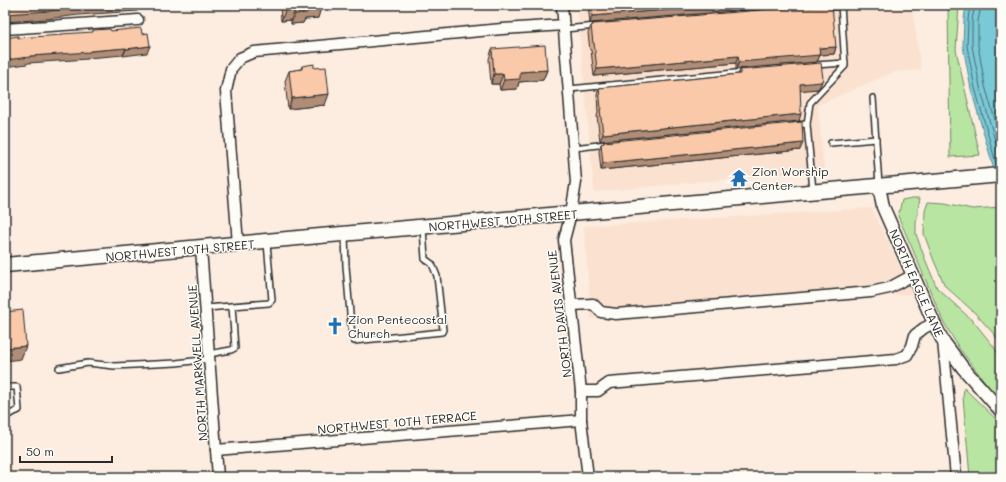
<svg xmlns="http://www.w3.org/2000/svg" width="1006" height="482" font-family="Mali,sans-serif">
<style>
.built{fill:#fbe2d0}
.green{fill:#b8e5a2;stroke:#728866}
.water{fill:#7ac9d7;stroke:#5a8a92}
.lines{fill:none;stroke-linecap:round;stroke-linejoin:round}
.shore{stroke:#4b6a70;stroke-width:1}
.service-casing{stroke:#2b2b2b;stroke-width:8}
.minor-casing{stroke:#2b2b2b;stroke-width:13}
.tertiary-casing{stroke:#2b2b2b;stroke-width:15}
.secondary-casing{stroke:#2b2b2b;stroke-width:17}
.service{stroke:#fdfcf7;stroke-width:5}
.minor{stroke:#fdfcf7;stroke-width:10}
.tertiary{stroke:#fdfcf7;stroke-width:12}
.secondary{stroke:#fdfcf7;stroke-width:14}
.wall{fill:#d7ad92;stroke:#2b2b2b}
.shaded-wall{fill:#af8d77;stroke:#2b2b2b}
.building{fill:#fac9aa;stroke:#2b2b2b}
.labels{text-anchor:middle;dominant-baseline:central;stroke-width:3;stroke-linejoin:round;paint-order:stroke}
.poi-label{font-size:12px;fill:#2b2b2b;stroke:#fdfcf7;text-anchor:start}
.street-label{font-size:12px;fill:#2b2b2b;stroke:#fdfcf7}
</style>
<rect width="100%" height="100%" fill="#fcede0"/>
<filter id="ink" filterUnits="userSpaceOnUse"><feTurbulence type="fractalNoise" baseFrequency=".025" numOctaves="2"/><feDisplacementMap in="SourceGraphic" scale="8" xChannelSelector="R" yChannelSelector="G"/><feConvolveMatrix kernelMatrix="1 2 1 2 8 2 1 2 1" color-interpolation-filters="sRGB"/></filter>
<g filter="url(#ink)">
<!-- built -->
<g class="built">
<path d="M 577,5 L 912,5 L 921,70 L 894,72 L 818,105 L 824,170 L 594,192 Z"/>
<path d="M 872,208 L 913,294 L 591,319 L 584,226 Z"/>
</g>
<!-- green -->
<g class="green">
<path d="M 948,5 L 959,5 L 956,50 L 980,155 L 950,157 Z"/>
<path d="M 912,198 L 920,198 L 916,222 L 916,234 L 925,259 L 937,288 L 974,322 L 994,347 L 1001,359 L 1001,389 L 995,395 L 959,348 L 943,321 L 912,248 L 898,216 L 902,200 Z"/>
<path d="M 928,202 L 945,203 L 972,209 L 1001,207 L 1001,344 L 993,333 L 975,313 L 945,286 L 934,261 L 924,234 L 925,211 Z"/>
<path d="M 964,388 L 1001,424 L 1001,477 L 970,477 L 963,397 Z"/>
</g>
<!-- water -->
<path class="water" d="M 966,5 L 1001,5 L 1001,194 L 971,89 L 963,46 L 964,19 Z"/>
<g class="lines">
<!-- shore -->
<g class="shore">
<path d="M 970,5 L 968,20 L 967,46 L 975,88 L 997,167"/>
<path d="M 975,5 L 972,20 L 972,46 L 980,87 L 1001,162"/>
<path d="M 981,5 L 978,21 L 978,45 L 985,86 L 1001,140"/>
</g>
<!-- service casing -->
<g class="service-casing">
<g id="service">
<path d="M 826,7 L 841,6"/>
<path d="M 564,29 L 597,26"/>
<path d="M 815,65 L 845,63"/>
<path d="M 569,89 L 745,72"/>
<path d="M 873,98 L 879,185"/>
<path d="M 795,125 L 807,124"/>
<path d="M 831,143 L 876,139"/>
<path d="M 574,148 L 606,144"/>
<path d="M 813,191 L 807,124 L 810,103 L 845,66 L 841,5"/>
<path d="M 345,235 L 346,266 L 352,337 L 354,341 L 442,332 L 443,330 L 437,276 L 432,264 L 425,259 L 423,228"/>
<path d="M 206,308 L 269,303 L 272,300 L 267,243"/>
<path d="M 209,354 L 231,350 L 235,348 L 232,306"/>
<path d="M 59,368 L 88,363 L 114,366 L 176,363 L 210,359"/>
<path d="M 5,387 L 17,387 L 19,410 L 8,415 L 5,416"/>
</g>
</g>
<!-- minor casing -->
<g class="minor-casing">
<g id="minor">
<path d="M 562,5 L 576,182 L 571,213 L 564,240 L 581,391 L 581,420 L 588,477"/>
<path d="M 5,29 L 138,20"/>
<path d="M 238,244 L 226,91 L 231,69 L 240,58 L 254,52 L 502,29 L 564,25"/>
<path d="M 201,248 L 218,477"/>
<path d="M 572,305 L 593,304 L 601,312 L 616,314 L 871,292 L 889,288 L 913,275"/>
<path d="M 943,341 L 956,477"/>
<path d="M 581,391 L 598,391 L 609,383 L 896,359 L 907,355 L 912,346 L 915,335 L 924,328 L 934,323"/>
<path d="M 216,450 L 581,420"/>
</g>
</g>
<!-- tertiary casing -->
<g class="tertiary-casing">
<path id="tertiary" d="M 879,186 L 883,207 L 934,323 L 943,341 L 963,368 L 1001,411"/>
</g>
<!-- secondary casing -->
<g class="secondary-casing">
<path id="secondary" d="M 5,265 L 571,213 L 1001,175"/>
</g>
<!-- service -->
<use href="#service" class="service"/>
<!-- minor -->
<use href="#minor" class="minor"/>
<!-- tertiary -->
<use href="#tertiary" class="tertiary"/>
<!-- secondary -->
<use href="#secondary" class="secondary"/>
</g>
<!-- wall -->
<g class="wall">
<path d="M 280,5 L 321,5 L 318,18 L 305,19 L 303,23 L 291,24 L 291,20 L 281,21 Z"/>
<path d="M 588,5 L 805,5 L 590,23 Z"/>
<path d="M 809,7 L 836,47 L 834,54 L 820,55 L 817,62 L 736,69 L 736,63 L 594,76 L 591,50 L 590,50 L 588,33 L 591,26 L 593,25 L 593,24 Z"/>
<path d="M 492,49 L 547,70 L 543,80 L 519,82 L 517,89 L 500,90 L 499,84 L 491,84 L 489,59 Z"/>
<path d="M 302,66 L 325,105 L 288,109 L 285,81 L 289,71 L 301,69 Z"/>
<path d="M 740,70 L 820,86 L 818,89 L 800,90 L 799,121 L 600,141 L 597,116 L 598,113 L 597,95 L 599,88 L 738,74 Z"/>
<path d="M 604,142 L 800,150 L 601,170 L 599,151 L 601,144 L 604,144 Z"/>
</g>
<!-- shaded-wall -->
<g class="shaded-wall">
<path d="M 112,5 L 139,5 L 137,11 L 79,15 L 46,19 L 5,22 L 5,14 Z"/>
<path d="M 724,5 L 805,5 L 590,23 L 592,16 Z"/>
<path d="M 321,8 L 318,18 L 305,19 L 303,23 L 291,24 L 295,14 L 307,9 Z"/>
<path d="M 295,10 L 291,20 L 281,21 L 285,11 Z"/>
<path d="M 150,46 L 147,53 L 123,56 L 126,49 Z"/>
<path d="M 836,47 L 834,54 L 820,55 L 817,62 L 736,69 L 739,62 L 819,48 Z"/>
<path d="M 126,48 L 123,55 L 88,58 L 88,59 L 28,63 L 27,64 L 5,67 L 5,60 L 30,56 Z"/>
<path d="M 738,56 L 736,63 L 594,76 L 597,69 Z"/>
<path d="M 547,70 L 543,80 L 519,82 L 517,89 L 500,90 L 504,80 L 520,72 Z"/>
<path d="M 494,74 L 503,74 L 499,84 L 491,84 Z"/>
<path d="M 823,79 L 820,86 L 818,89 L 797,91 L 800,84 Z"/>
<path d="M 329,94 L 325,105 L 288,109 L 292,98 Z"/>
<path d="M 801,114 L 799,121 L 600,141 L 603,134 Z"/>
<path d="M 803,143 L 800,150 L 601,170 L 603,163 Z"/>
<path d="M 26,346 L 21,359 L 5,361 L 5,348 Z"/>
</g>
<!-- building -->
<g class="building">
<path d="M 5,5 L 112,5 L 82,7 L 49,11 L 5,14 Z"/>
<path d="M 285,5 L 321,5 L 321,8 L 307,9 L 307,13 L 295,14 L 295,10 L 285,11 Z"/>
<path d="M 591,5 L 724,5 L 592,16 Z"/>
<path d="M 832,5 L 836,47 L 819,48 L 820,55 L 739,62 L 738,56 L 597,69 L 594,43 L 593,43 L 591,26 L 593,25 L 593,24 L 809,6 L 809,7 Z"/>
<path d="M 141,28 L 142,34 L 148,33 L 150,46 L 126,49 L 126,48 L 90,51 L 90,52 L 30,56 L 30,57 L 5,60 L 5,38 L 18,36 L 18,38 L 62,35 L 61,34 L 93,32 L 93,30 L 110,29 L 111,31 Z"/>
<path d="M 545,45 L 547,70 L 520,72 L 520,79 L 504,80 L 503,74 L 494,74 L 492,49 Z"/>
<path d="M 821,63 L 823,79 L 821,82 L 800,84 L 801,114 L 603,134 L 600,109 L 601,109 L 599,88 L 740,74 L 740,70 Z"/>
<path d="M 314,64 L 314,68 L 326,67 L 329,94 L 292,98 L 289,71 L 302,69 L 302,66 Z"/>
<path d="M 802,122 L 803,143 L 603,163 L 601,144 L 604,143 L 604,142 Z"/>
<path d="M 23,310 L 26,346 L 5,348 L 5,312 Z"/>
</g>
</g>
<!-- icons -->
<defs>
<g id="temple-bare" transform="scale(1.38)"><path d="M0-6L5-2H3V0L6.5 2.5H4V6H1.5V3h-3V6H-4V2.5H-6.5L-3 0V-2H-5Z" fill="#1f6fb2" stroke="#fdfcf7" stroke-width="2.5" paint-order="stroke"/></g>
<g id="church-bare" transform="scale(1.38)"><path d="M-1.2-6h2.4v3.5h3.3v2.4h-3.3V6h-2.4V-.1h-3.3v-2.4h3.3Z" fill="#1f6fb2" stroke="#fdfcf7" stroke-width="2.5" paint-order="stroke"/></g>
</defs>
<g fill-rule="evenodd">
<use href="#temple-bare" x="739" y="178"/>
<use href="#church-bare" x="335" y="326"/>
</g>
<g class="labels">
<!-- poi labels -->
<g class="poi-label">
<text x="752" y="171">Zion Worship<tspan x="752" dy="14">Center</tspan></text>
<text x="348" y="319">Zion Pentecostal<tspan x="348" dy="14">Church</tspan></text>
</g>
<!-- street labels -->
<g class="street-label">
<text transform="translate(503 220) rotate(-5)">NORTHWEST 10TH STREET</text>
<text transform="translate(180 250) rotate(-5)">NORTHWEST 10TH STREET</text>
<text transform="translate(917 283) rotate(66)">NORTH EAGLE LANE</text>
<text transform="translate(559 314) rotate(-97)">NORTH DAVIS AVENUE</text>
<text transform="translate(197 363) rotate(-94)">NORTH MARKWELL AVENUE</text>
<text transform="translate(397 422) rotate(-5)">NORTHWEST 10TH TERRACE</text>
</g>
</g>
<!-- margin -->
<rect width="1006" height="482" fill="none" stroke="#fdfcf7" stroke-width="20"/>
<rect x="10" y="10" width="986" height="462" fill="none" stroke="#2b2b2b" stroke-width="1.5" filter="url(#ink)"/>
<!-- scale -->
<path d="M20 456v6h92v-6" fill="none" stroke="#2b2b2b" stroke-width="2"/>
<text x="26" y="456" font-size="12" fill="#2b2b2b" stroke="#fdfcf7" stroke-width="3" paint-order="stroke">50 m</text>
</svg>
